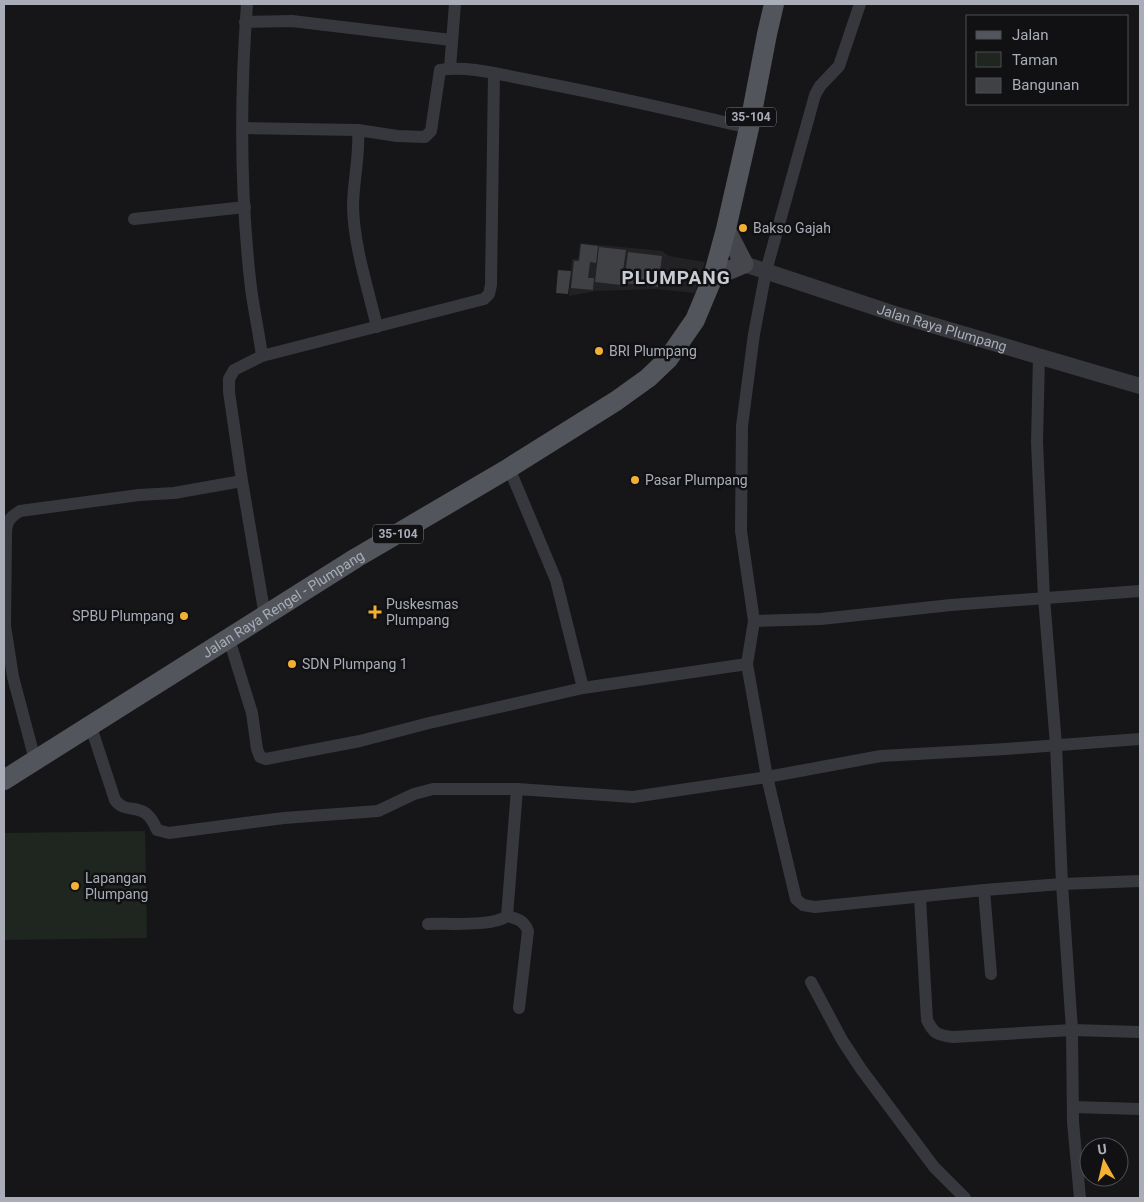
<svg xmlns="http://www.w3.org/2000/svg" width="1144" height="1202" font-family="Roboto,sans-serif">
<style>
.built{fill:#222225}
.green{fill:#1e261f}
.building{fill:#404145}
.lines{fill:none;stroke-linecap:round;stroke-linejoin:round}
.minor{stroke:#37383d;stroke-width:12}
.tertiary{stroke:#37383d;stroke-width:16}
.secondary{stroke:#45474d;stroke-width:19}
.primary{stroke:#53555c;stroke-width:20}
.poi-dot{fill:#f2b134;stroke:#111113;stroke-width:2}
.labels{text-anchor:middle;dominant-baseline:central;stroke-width:5;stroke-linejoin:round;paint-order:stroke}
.shield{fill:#111113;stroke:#7b7e86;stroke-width:1}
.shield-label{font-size:12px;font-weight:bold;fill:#a8adb8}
.poi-label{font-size:14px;fill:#a8adb8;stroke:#111113;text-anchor:start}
.street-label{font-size:14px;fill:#a8adb8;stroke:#111113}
.district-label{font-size:19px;font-weight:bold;letter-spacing:1px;fill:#c9ccd4;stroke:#111113}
</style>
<rect width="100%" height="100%" fill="#161618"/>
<!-- built -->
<path class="built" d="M 580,243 L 662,251 L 669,256 L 705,262 L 695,293 L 656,289 L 596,291 L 569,296 L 572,259 L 578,259 Z"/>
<!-- green -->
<path class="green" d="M 145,831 L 147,938 L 4,940 L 4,833 Z"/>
<!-- building -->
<g class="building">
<path d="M 581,244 L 598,246 L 596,263 L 590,262 L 588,278 L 594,278 L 593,290 L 571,288 L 574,261 L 579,261 Z"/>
<path d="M 599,247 L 626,250 L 621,285 L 595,282 Z"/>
<path d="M 628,252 L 662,256 L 658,287 L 624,283 Z"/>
<path d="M 558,270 L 571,271 L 568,294 L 556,293 Z"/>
</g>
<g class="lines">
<!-- minor -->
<g class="minor">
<path d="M 247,4 C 240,98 240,194 251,288 C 254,311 259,333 262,356"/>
<path d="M 860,4 L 839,66 L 820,86 L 815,95 L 766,271 L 754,334 L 742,426 L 741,531 L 754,621 L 747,664 L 767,777 L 796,899 L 803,905 L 815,907 L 984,890 L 1062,884 L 1140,881"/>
<path d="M 245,22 L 292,21 L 451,40"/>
<path d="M 450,68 L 455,4"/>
<path d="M 243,128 L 358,130"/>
<path d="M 134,219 L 245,207"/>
<path d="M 377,327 C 368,288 354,247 353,207 C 353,181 360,156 358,130 L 397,136 L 425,137 L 431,131 L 440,70 C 469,65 505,76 534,81 C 606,95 678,111 749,128"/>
<path d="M 1039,356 L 1037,442 L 1044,598 L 1056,745 L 1062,884 L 1072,1030 L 1073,1122 L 1080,1198"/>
<path d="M 509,468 L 556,580 L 583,688"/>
<path d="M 265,616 L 242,481 L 229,392 L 229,379 L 234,370 L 262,356 L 484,299 L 489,294 L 491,285 L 494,73"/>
<path d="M 754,621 L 821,619 L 951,605 L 1140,591"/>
<path d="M 229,639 L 252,713 L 257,749 L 260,757 L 266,759 L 360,741 L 429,723 L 583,688 L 747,664"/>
<path d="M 90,724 L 115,800 C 128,817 144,798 157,830 L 169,833 L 284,818 L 378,811 L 414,794 L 433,789 L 517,789 L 633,797 L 767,777 L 881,756 L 1006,749 L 1140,739"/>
<path d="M 35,760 L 13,677 L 5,626 L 6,535 C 6,522 9,518 20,511 L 139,495 L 174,493 L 242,481"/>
<path d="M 984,890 L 991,974"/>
<path d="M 920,898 L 927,1020 C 934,1034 937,1035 953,1037 L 1072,1030 L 1140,1032"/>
<path d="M 507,916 C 517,919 524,920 528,931 L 519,1008"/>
<path d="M 428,924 C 447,923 493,927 507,916 L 517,789"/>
<path d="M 811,982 L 842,1040 L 861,1069 L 934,1167 L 965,1198"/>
<path d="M 1073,1107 L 1140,1109"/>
</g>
<!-- tertiary -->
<path class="tertiary" id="s1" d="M 744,264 L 898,315 L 1140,386"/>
<!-- secondary -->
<path class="secondary" d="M 713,277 L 744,264 L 726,229"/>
<!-- primary -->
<path class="primary" id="s2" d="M 4,780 L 356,558 L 509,468 L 616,401 L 648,378 L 668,359 L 695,320 L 713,277 L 726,229 L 749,128 L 767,34 L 774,4"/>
</g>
<!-- markers -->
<g class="poi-dot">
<circle cx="743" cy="228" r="5"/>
<circle cx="599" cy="351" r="5"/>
<circle cx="635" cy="480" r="5"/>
<path d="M372.5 604.5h5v5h5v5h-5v5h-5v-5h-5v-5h5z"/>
<circle cx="184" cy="616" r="5"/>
<circle cx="292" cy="664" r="5"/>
<circle cx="75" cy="886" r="5"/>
</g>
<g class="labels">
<!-- shield labels -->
<g class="shield">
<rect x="726" y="107.5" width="50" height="19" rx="4"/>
<rect x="373" y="524.5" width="50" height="19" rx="4"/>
</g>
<g class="shield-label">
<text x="751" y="117">35-104</text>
<text x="398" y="534">35-104</text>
</g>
<!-- poi labels -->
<g class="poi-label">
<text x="753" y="228">Bakso Gajah</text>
<text x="609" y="351">BRI Plumpang</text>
<text x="645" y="480">Pasar Plumpang</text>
<text x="386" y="604">Puskesmas<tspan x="386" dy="16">Plumpang</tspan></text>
<text x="174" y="616" text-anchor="end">SPBU Plumpang</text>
<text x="302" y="664">SDN Plumpang 1</text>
<text x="85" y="878">Lapangan<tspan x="85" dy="16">Plumpang</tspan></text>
</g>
<!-- street labels -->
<g class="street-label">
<text stroke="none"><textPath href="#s1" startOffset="208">Jalan Raya Plumpang</textPath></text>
<text stroke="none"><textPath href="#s2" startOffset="330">Jalan Raya Rengel - Plumpang</textPath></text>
</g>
<!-- district labels -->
<g class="district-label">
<text x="676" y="277">PLUMPANG</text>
</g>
</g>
<!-- border -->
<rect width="1144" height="1202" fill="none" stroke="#a8adb8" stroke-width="10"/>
<!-- legend -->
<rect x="966" y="15" width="162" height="90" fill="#111113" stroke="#4d4f55"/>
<rect x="976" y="31" width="25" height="8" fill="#53555c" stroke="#4d4f55"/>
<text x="1012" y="40" font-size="15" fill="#a8adb8">Jalan</text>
<rect x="976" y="52" width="25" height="15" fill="#1e261f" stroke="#4d4f55"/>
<text x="1012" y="65" font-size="15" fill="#a8adb8">Taman</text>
<rect x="976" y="78" width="25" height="15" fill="#404145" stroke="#4d4f55"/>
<text x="1012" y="90" font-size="15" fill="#a8adb8">Bangunan</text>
<!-- north arrow -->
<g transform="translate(1104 1162) rotate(352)"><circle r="24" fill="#111113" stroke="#4d4f55"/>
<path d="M0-4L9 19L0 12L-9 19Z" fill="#f2b134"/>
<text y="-8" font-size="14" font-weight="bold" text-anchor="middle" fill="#a8adb8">U</text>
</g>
</svg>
